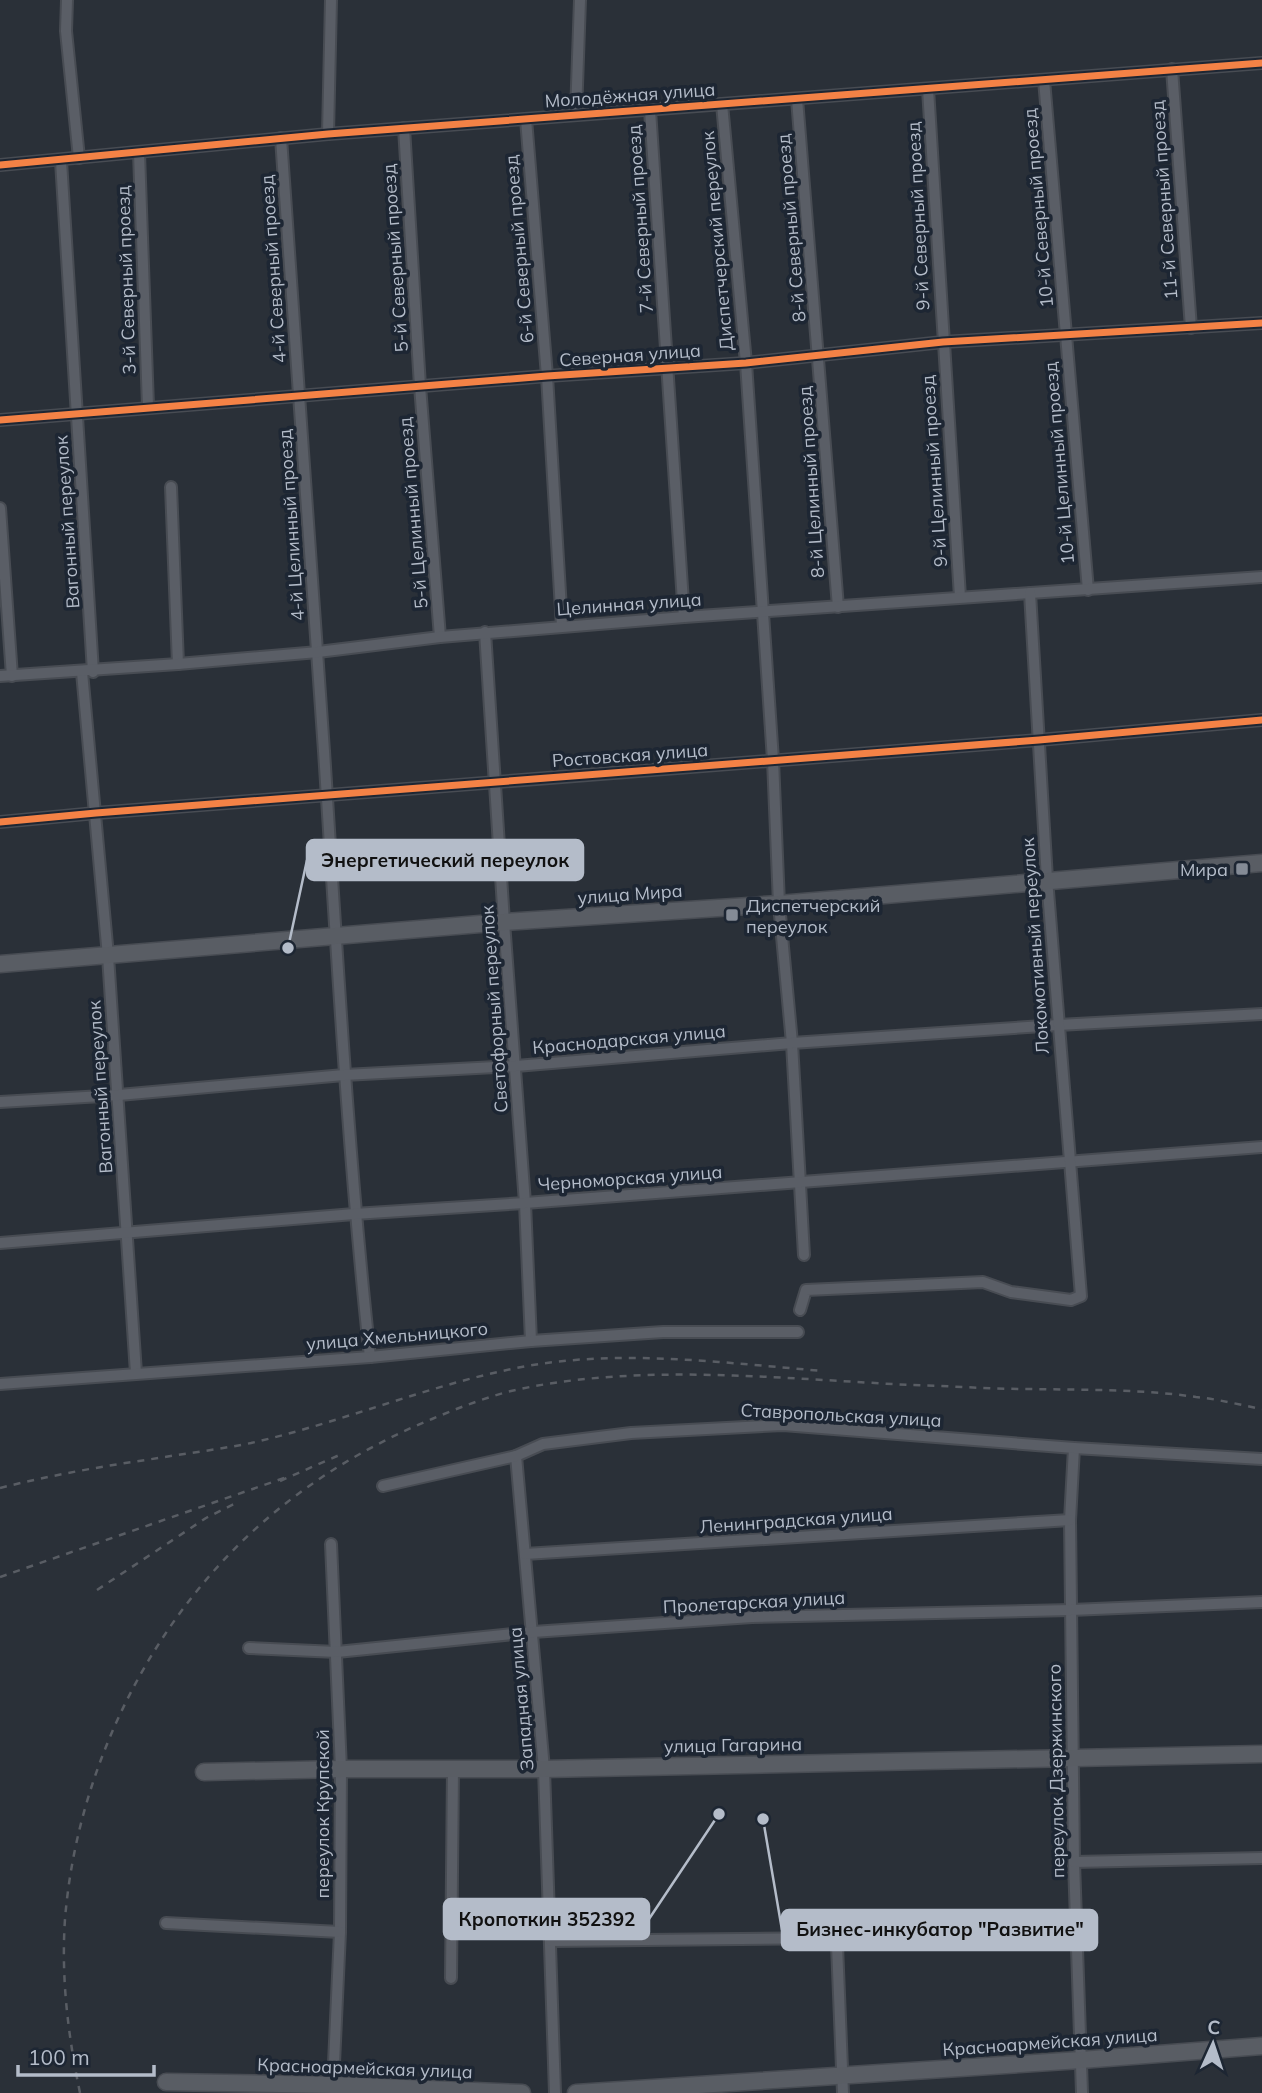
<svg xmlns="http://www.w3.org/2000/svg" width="1262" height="2093" font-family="Mulish,sans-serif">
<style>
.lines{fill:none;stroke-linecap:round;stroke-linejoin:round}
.street-casing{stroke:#484c53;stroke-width:14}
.secondary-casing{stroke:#484c53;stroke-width:19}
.street{stroke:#5a5e66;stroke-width:10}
.secondary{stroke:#595d64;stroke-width:16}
.rail{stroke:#595d64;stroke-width:2.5;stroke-dasharray:7 7;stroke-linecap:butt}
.cycleway-casing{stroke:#1d2633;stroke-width:11}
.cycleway{stroke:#f48246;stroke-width:7}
.poi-dot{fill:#848b96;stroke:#1d2633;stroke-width:2.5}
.labels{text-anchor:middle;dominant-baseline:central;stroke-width:7;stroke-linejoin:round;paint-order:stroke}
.street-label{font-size:18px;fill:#b4bcc9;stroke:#1d2633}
.poi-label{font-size:18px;fill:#b4bcc9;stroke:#1d2633;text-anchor:end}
.leader{fill:none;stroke:#b4bcc9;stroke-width:2.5}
.callout-dot{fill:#b4bcc9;stroke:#1d2633;stroke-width:2.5}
.callout{fill:#b4bcc9;stroke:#b4bcc9;stroke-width:2.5}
.callout-label{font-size:19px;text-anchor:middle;font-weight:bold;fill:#111}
</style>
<rect width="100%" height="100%" fill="#2a3038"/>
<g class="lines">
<!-- street casing -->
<g class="street-casing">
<g id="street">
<path d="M 67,0 L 66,31 L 79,158"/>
<path d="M 1172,69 L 1191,328"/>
<path d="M 1044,80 L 1088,590"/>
<path d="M 928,89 L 960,597"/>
<path d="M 797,99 L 838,607"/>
<path d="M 722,104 L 746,363 L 773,760 L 779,904 L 792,1043 L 804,1255"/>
<path d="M 650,110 L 684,617"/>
<path d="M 576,114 L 580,0"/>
<path d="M 526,119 L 547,376 L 562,626"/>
<path d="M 404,128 L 420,386 L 440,637"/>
<path d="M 328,134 L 331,0"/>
<path d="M 281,138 C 295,343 311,547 324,751 C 337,953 348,1155 370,1357"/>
<path d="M 139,153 L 148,406"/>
<path d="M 61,161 L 93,672"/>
<path d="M 0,165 L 328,134 L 1262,63"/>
<path d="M 0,420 L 547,376 L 746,363 L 943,342 L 1262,323"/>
<path d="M 171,487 L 178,664"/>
<path d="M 0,508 L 12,676"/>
<path d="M 485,632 L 504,922 L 525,1203 L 531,1341"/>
<path d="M 82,672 L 108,956 L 136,1373"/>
<path d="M 0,676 L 178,664 L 318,652 L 440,637 L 684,617 L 1262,577"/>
<path d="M 0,822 L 96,813 L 1039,740 L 1262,720"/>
<path d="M 0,1102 L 119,1095 L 344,1075 L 516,1066 L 792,1043 L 1058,1025 L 1262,1014"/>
<path d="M 0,1243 L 354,1214 L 525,1203 L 1262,1147"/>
<path d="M 800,1310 L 806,1290 L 983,1282 L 1011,1292 L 1071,1300 L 1081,1296 L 1047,879 L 1030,593"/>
<path d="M 0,1384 L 370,1357 L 531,1341 L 663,1332 L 798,1332"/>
<path d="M 1074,1448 L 1070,1520 L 1074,1862 L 1082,2093"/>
<path d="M 516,1456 L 544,1769 L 555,2093"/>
<path d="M 383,1486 L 516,1456 L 543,1444 L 631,1433 L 783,1425 L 1074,1448 L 1262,1459"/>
<path d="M 331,1544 L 341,1769 L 340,1932 L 333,2085"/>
<path d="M 525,1554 L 1070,1520"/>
<path d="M 249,1648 L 337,1652 L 533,1632 L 752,1617 L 1071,1610 L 1262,1602"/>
<path d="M 1074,1862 L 1262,1858"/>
<path d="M 166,1923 L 340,1932"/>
<path d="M 551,1941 L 833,1938 L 837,1945 L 843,2093"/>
<path d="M 451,1978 L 453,1768"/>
</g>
</g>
<!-- secondary casing -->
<g class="secondary-casing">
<g id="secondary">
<path d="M 0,964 L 504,922 L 779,904 L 1262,863"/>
<path d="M 204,1772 L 341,1769 L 544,1769 L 1262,1754"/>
<path d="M 166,2082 L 333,2085 L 522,2093"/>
<path d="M 576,2093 L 1081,2060 L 1262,2046"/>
</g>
</g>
<!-- street -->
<use href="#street" class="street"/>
<!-- secondary -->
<use href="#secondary" class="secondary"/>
<!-- rail -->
<g class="rail">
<path d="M 280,1481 L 344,1453"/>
<path d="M 0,1488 C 48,1476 97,1467 146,1460 C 181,1454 216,1450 251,1443 C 344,1422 433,1383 527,1366 C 624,1349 725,1363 823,1371"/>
<path d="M 0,1577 L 287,1477"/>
<path d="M 97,1590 L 206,1518 L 236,1503"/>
<path d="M 80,2093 C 68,2035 61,1978 65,1919 C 77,1770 150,1621 262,1523 C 312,1479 371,1444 432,1419 C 458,1408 484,1398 511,1391 C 637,1362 783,1379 912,1385 C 951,1386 990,1389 1029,1389 C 1085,1390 1141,1389 1196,1397 C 1218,1399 1240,1405 1262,1409"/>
</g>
<!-- cycleway casing -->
<g class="cycleway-casing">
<g id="cycleway">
<path d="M 0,165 L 328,134 L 1262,63"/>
<path d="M 0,420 L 547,376 L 746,363 L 943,342 L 1262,323"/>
<path d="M 0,822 L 96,813 L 1039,740 L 1262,720"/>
</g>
</g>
<!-- cycleway -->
<use href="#cycleway" class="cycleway"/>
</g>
<!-- markers -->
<g class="poi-dot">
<rect x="1235" y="862" width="14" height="14" rx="3.5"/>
<rect x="725" y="908" width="14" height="14" rx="3.5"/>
</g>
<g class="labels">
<!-- street labels -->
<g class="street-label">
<text transform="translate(630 95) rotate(-4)">Молодёжная улица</text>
<text transform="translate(1164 200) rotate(-94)">11-й Северный проезд</text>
<text transform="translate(1038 208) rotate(-95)">10-й Северный проезд</text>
<text transform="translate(918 216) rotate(-93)">9-й Северный проезд</text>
<text transform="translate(640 219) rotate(-94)">7-й Северный проезд</text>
<text transform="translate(791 228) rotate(-95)">8-й Северный проезд</text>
<text transform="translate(717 241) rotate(-95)">Диспетчерский переулок</text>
<text transform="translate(519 249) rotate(-95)">6-й Северный проезд</text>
<text transform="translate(395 258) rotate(-94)">5-й Северный проезд</text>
<text transform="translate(273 269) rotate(-94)">4-й Северный проезд</text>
<text transform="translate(126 280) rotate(-92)">3-й Северный проезд</text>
<text transform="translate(630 355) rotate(-4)">Северная улица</text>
<text transform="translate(1059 463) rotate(-95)">10-й Целинный проезд</text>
<text transform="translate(934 471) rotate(-94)">9-й Целинный проезд</text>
<text transform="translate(811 482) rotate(-94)">8-й Целинный проезд</text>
<text transform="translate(413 513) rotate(-95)">5-й Целинный проезд</text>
<text transform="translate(67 522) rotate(-94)">Вагонный переулок</text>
<text transform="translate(291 525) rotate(-94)">4-й Целинный проезд</text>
<text transform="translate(629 604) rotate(-4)">Целинная улица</text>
<text transform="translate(630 755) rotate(-4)">Ростовская улица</text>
<text transform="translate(630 894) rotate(-4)">улица Мира</text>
<text transform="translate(1035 946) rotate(-94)">Локомотивный переулок</text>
<text transform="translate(494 1009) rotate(-94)">Светофорный переулок</text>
<text transform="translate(629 1039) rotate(-5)">Краснодарская улица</text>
<text transform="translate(100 1087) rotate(-94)">Вагонный переулок</text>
<text transform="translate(630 1178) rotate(-4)">Черноморская улица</text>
<text transform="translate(397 1336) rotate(-5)">улица Хмельницкого</text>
<text transform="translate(841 1415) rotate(3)">Ставропольская улица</text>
<text transform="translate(796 1520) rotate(-4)">Ленинградская улица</text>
<text transform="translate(754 1602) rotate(-3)">Пролетарская улица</text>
<text transform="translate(521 1699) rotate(-95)">Западная улица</text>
<text transform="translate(733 1745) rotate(-1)">улица Гагарина</text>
<text transform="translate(1056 1771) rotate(-91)">переулок Дзержинского</text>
<text transform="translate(322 1814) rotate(-90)">переулок Крупской</text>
<text transform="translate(1050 2042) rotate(-4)">Красноармейская улица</text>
<text transform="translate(365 2068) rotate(2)">Красноармейская улица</text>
</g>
<!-- poi labels -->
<g class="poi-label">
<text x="1228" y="869">Мира</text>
<text x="746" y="905" text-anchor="start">Диспетчерский<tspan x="746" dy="21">переулок</tspan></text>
</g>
</g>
<!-- callouts -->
<path class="leader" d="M288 948L307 860M719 1814L649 1919M763 1819L782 1930"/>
<g class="callout-dot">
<circle cx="288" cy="948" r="7"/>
<circle cx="719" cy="1814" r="7"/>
<circle cx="763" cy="1819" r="7"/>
</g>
<g class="callout">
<rect x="307" y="840" width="276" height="40" rx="7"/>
<rect x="444" y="1899" width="205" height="40" rx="7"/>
<rect x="782" y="1910" width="315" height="40" rx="7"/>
</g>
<g class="callout-label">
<text x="445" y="867">Энергетический переулок</text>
<text x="547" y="1926">Кропоткин 352392</text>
<text x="940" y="1936">Бизнес-инкубатор "Развитие"</text>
</g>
<!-- north arrow -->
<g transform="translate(1213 2044) rotate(3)" stroke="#1d2633" stroke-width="5" paint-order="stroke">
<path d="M0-5L12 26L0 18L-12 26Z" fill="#b4bcc9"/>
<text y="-10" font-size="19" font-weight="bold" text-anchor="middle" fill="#b4bcc9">С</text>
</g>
<!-- scale -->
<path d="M18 2065v10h136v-10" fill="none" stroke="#b4bcc9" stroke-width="3.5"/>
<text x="28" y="2065" font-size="21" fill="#b4bcc9" stroke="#1d2633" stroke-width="5" paint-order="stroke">100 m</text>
</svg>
